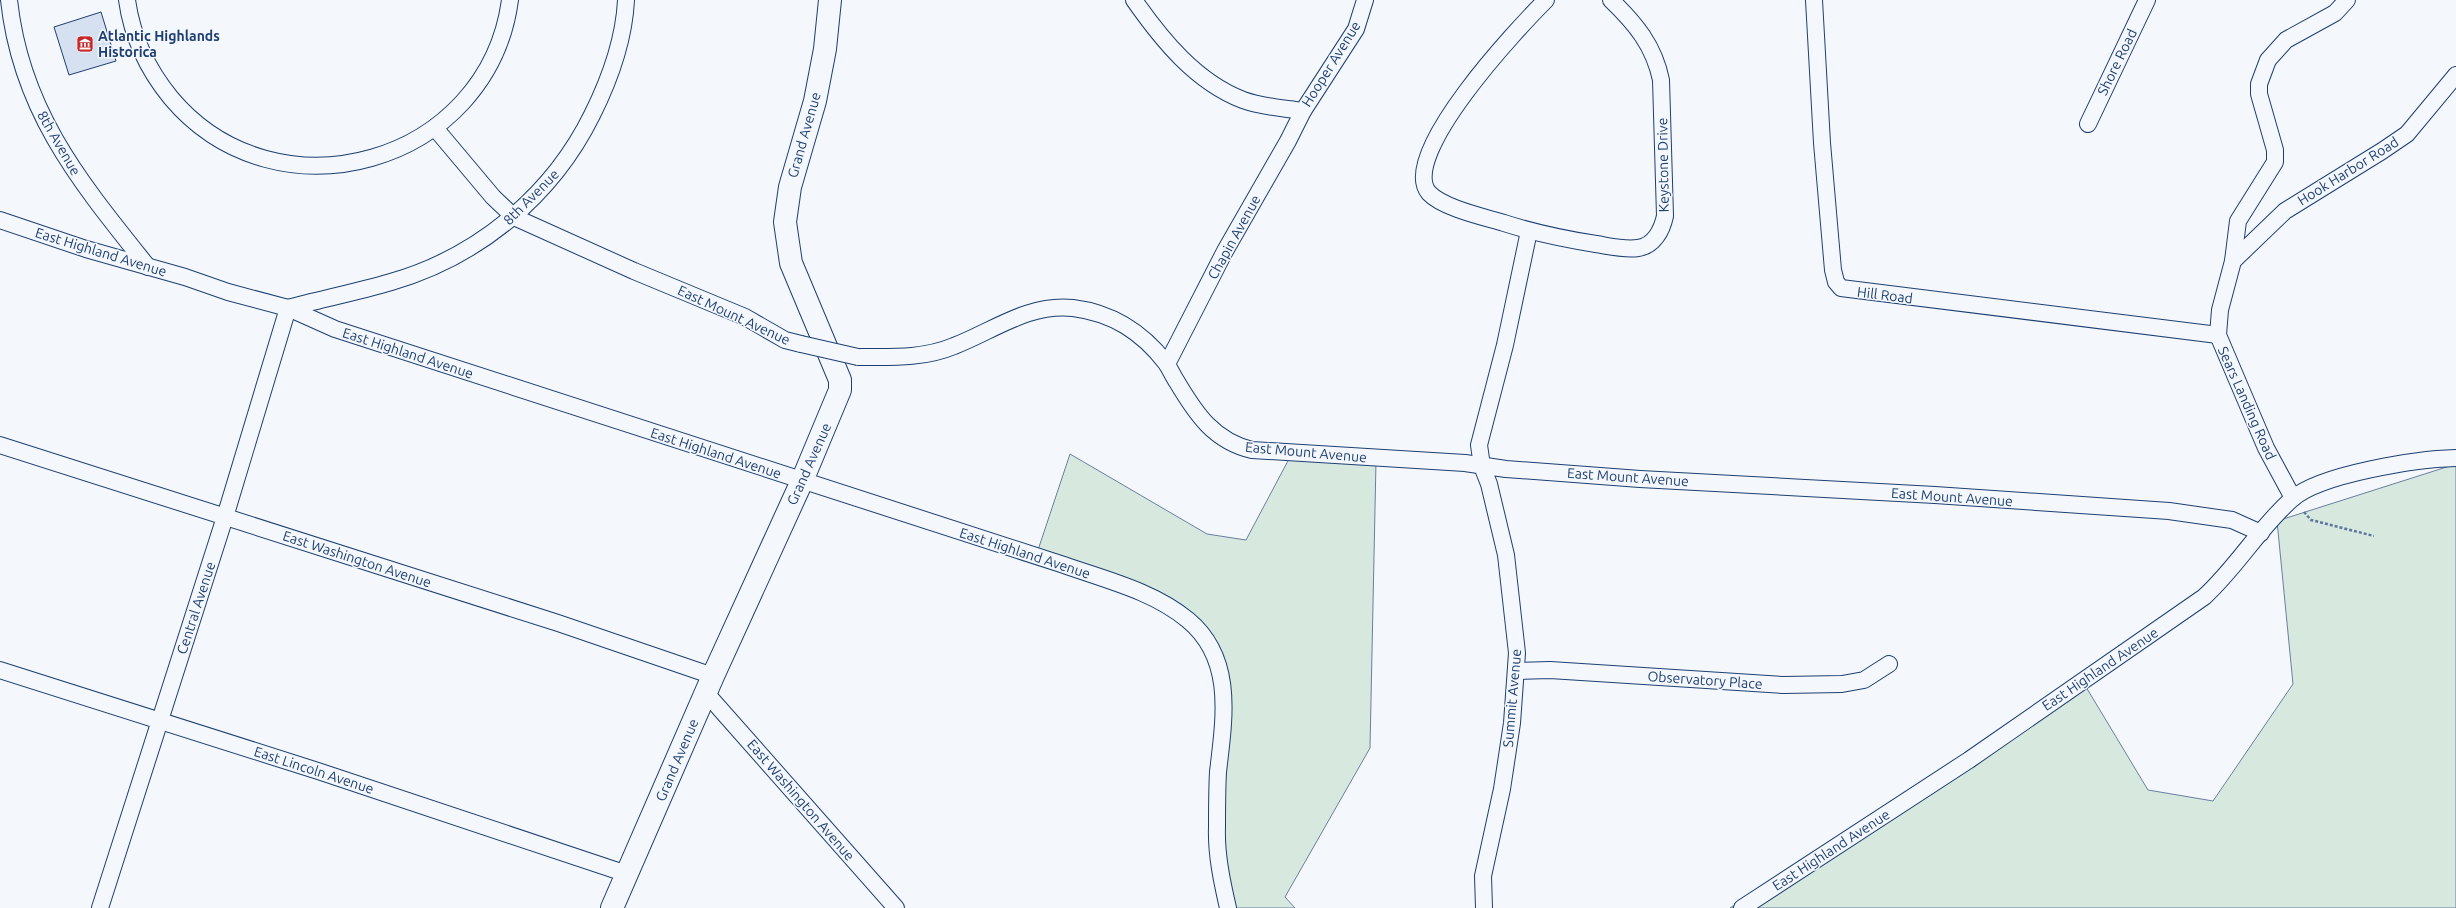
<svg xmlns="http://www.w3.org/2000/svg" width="2456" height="908" font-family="Ubuntu,sans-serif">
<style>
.green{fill:#d7e8df;stroke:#687fa3}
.building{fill:#d5e0f0;stroke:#1d3f73}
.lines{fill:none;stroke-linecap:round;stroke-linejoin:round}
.street-casing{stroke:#1d3f73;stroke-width:18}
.secondary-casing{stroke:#1d3f73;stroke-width:24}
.path{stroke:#5e769c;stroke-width:2.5;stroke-dasharray:3 2;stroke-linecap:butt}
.street{stroke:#f4f7fb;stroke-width:16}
.secondary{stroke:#f4f7fb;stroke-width:22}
.street-bridge-casing{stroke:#1d3f73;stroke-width:18;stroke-linecap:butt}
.street-bridge{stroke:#f4f7fb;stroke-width:16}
.labels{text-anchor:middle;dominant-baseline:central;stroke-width:3;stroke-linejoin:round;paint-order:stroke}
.poi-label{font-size:14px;font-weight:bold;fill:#1d3f73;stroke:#f4f7fb;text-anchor:start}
.street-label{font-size:14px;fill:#1d3f73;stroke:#f4f7fb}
</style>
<rect width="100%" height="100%" fill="#f4f7fb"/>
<!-- green -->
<g class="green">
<path d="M 1070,454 L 1207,534 L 1246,540 L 1290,457 L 1376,461 L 1370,748 L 1285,897 L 1295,908 L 1234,908 L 1223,887 L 1214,656 L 1161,597 L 1037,553 Z"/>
<path d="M 2456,464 L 2456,908 L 1730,908 L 2083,682 L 2148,790 L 2213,801 L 2293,684 L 2277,521 Z"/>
</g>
<!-- building -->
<path class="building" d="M 101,12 L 116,61 L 69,75 L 54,27 Z"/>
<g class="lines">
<!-- street casing -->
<g class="street-casing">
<g id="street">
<path d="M 9,0 C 21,112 81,183 148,267"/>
<path d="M 127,0 C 132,36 148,70 171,98 C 277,224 488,164 510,0"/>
<path d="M 1134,0 C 1162,40 1196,82 1243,100 C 1262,107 1283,108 1303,111 L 1356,29 L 1365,0"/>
<path d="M 1546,0 C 1519,27 1397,156 1429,193 C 1443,208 1484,217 1504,223 C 1535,233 1564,239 1596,244 C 1609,246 1624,250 1638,248 C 1654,246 1662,230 1665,216 L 1661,80 C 1654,46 1636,24 1611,0"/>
<path d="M 1814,0 L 1822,143 L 1833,270 L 1836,282 L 1841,288 L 2218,335"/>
<path d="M 2088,124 L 2147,0"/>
<path d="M 435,128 L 493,197 L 514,217 L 634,271 L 745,317 L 785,340 L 801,344"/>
<path d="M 0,220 L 86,249 L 185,277 L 228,292 L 288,308 L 335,329 L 1064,565 C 1106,580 1153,591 1188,620 C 1235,659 1224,719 1218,772 C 1217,790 1217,809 1217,827 C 1216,854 1222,882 1228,908"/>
<path d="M 2233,261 L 2285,211 L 2382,151 L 2407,134 L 2456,75"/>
<path d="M 288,308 C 322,299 357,292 391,282 C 478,257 552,196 592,115 C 610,79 624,41 626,0"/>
<path d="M 858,357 C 890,357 923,359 954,346 C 993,331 1029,303 1073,308 C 1113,313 1142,332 1166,363 C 1170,369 1173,376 1177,382 C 1196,414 1214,441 1252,450 L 1465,463 L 1506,469 L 1640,479 L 1935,495 L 2169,511 L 2232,520 L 2261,533"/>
<path d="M 1167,364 L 1225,251 L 1288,141 L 1303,111"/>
<path d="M 0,445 L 558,623 L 713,676"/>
<path d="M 2293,498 L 2266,448 L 2218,335 L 2220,310 L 2233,261 L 2238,221 L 2275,162 L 2275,150 L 2259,94 L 2259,84 L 2268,60 L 2286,40 L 2335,13 L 2347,0"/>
<path d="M 0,670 L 318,771 L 627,874"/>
<path d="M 1517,671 L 1550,670 L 1783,685 L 1842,684 L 1864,680 L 1889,664"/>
<path d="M 706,693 L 896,908"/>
<path d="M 100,908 L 225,517 L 288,308"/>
<path d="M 1484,908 L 1483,876 L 1502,789 L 1512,723 L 1517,653 L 1506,555 L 1489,484 L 1482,466 L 1479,445 L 1505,345 L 1529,231"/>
<path d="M 1742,908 L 1969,760 L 2204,597 C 2237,567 2259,528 2292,499 C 2320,474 2417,459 2456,458"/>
</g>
</g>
<!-- secondary casing -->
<g class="secondary-casing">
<path id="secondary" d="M 612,908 L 713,676 L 802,481 L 840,390 L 840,380 L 791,263 L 785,222 L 790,187 L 815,101 L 825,49 L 830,0"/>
</g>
<!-- path -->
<path class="path" d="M 2304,512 L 2311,520 L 2374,536"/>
<!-- street -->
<use href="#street" class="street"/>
<!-- secondary -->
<use href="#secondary" class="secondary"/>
<!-- street-bridge casing -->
<g class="street-bridge-casing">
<path id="street-bridge" d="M 801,344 L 858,357"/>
</g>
<!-- street-bridge -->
<use href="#street-bridge" class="street-bridge"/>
</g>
<!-- icons -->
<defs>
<g id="museum-square" transform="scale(0.9)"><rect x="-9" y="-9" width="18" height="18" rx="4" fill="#c62828" stroke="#f4f7fb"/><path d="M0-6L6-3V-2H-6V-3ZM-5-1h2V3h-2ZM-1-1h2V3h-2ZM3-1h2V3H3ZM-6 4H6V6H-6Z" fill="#fff"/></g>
</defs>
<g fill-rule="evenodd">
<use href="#museum-square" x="85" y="44"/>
</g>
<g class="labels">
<!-- poi labels -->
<g class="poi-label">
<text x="98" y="36">Atlantic Highlands<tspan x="98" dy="16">Historica</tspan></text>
</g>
<!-- street labels -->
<g class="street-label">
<text transform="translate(2117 62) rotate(-64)">Shore Road</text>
<text transform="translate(1331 64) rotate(-58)">Hooper Avenue</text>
<text transform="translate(804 135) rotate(-74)">Grand Avenue</text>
<text transform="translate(59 143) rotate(60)">8th Avenue</text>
<text transform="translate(1663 165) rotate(-91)">Keystone Drive</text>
<text transform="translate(2348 171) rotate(-32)">Hook Harbor Road</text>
<text transform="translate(531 197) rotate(-45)">8th Avenue</text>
<text transform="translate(1234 237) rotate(-61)">Chapin Avenue</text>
<text transform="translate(101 252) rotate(17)">East Highland Avenue</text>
<text transform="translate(1885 295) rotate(7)">Hill Road</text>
<text transform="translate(734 315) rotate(25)">East Mount Avenue</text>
<text transform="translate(408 353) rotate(18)">East Highland Avenue</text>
<text transform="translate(2247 403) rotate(66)">Sears Landing Road</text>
<text transform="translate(1306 452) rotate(5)">East Mount Avenue</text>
<text transform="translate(716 453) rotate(18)">East Highland Avenue</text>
<text transform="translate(809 464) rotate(-66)">Grand Avenue</text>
<text transform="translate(1628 477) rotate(4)">East Mount Avenue</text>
<text transform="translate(1952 497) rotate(4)">East Mount Avenue</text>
<text transform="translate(1025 553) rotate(18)">East Highland Avenue</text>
<text transform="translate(357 559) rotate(18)">East Washington Avenue</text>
<text transform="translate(196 608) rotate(-72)">Central Avenue</text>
<text transform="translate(2100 669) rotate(-34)">East Highland Avenue</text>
<text transform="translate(1705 680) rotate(4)">Observatory Place</text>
<text transform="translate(1512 698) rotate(-85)">Summit Avenue</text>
<text transform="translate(677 760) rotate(-67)">Grand Avenue</text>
<text transform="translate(314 770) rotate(18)">East Lincoln Avenue</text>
<text transform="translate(801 800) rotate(49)">East Washington Avenue</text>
<text transform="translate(1831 850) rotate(-33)">East Highland Avenue</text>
</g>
</g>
</svg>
